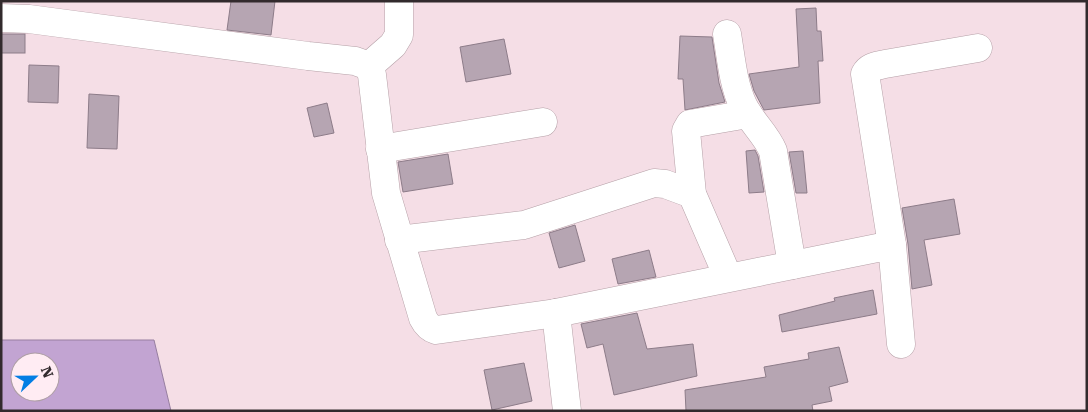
<svg xmlns="http://www.w3.org/2000/svg" width="1088" height="412" font-family="'Roboto Serif',serif">
<style>
.water{fill:#c2a4d2;stroke:#977fa0;fill-rule:evenodd}
.building{fill:#b6a5b2;stroke:#8d7c89}
.lines{fill:none;stroke-linecap:round;stroke-linejoin:round}
.minor-casing{stroke:#b5a0a7;stroke-width:29}
.minor{stroke:#fff;stroke-width:28}
</style>
<rect width="100%" height="100%" fill="#f5dee6"/>
<!-- water -->
<path class="water" d="M 1,340 L 154,340 L 171,411 L 1,411 ZM 20,362 L 50,362 L 50,392 L 20,392 Z"/>
<!-- building -->
<g class="building">
<path d="M 231,1 L 275,1 L 271,35 L 227,30 Z"/>
<path d="M 816,8 L 817,31 L 821,31 L 823,61 L 818,61 L 820,103 L 764,110 L 754,91 L 749,74 L 799,67 L 796,9 Z"/>
<rect x="1" y="34" width="24" height="19"/>
<path d="M 680,36 L 712,37 L 719,83 L 725,102 L 685,110 L 683,79 L 678,79 Z"/>
<path d="M 504,39 L 511,74 L 466,82 L 460,47 Z"/>
<path d="M 29,65 L 59,66 L 58,103 L 28,102 Z"/>
<path d="M 89,94 L 119,96 L 117,149 L 87,148 Z"/>
<path d="M 327,103 L 334,133 L 314,137 L 307,108 Z"/>
<path d="M 755,150 L 758,156 L 764,192 L 749,193 L 746,151 Z"/>
<path d="M 803,151 L 807,193 L 796,193 L 789,152 Z"/>
<path d="M 448,154 L 453,184 L 403,192 L 398,162 Z"/>
<path d="M 954,199 L 960,234 L 924,240 L 932,285 L 912,289 L 908,244 L 902,208 Z"/>
<path d="M 575,225 L 585,261 L 559,268 L 549,233 Z"/>
<path d="M 649,250 L 656,277 L 618,284 L 612,259 Z"/>
<path d="M 873,290 L 877,314 L 782,332 L 779,315 L 835,301 L 834,298 Z"/>
<path d="M 637,313 L 647,349 L 693,344 L 697,376 L 614,395 L 603,344 L 587,348 L 581,324 Z"/>
<path d="M 839,347 L 848,382 L 829,387 L 832,401 L 812,405 L 813,411 L 686,411 L 685,390 L 766,377 L 764,367 L 809,359 L 808,353 Z"/>
<path d="M 524,363 L 532,401 L 492,410 L 484,370 Z"/>
</g>
<g class="lines">
<!-- minor casing -->
<g class="minor-casing">
<g id="minor">
<path d="M 1,18 L 29,19 L 308,56 L 355,61 L 369,66 L 372,75 L 386,193 L 423,318 C 426,324 429,328 436,330 L 556,313 L 892,245 L 901,344"/>
<path d="M 727,34 C 731,57 733,84 743,105 C 751,122 766,134 773,151 L 792,265"/>
<path d="M 369,66 L 393,45 L 399,35 L 399,1"/>
<path d="M 380,149 L 543,122"/>
<path d="M 399,240 L 524,225 L 654,183 L 665,184 L 692,194"/>
<path d="M 892,245 L 865,74 C 869,66 877,66 885,64 L 978,48"/>
<path d="M 728,277 L 692,194 L 686,131 L 690,124 L 748,114"/>
<path d="M 556,313 L 567,411"/>
</g>
</g>
<!-- minor -->
<use href="#minor" class="minor"/>
</g>
<!-- border -->
<rect width="1088" height="412" fill="none" stroke="#322a2d" stroke-width="5"/>
<!-- north arrow -->
<g transform="translate(35 377) rotate(68)"><circle r="24" fill="#ffecf3" stroke="#ad9ea4"/>
<path d="M0-4L9 19L0 12L-9 19Z" fill="#037ee4"/>
<text y="-8" font-size="14" font-weight="bold" text-anchor="middle" fill="#322a2d">N</text>
</g>
</svg>
